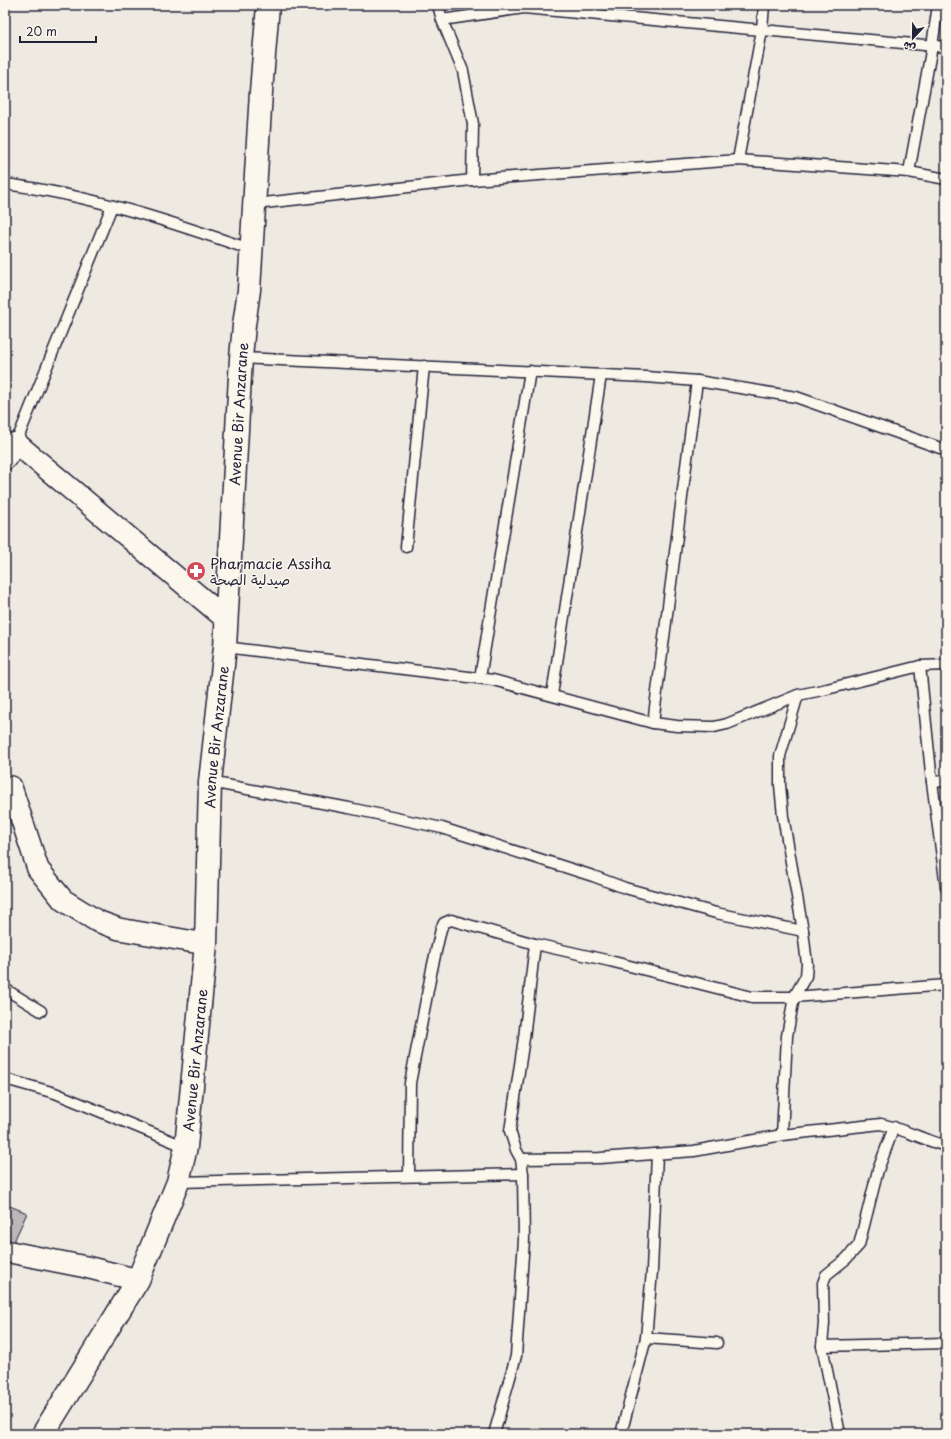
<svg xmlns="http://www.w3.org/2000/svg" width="951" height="1439" font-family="'Playpen Sans','Playpen Sans Arabic',sans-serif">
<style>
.building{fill:#bcb8b8;stroke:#22223b}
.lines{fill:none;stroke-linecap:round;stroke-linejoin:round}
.lane-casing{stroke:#22223b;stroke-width:13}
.street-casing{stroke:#22223b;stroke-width:24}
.secondary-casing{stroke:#22223b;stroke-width:25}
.lane{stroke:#fbf7ec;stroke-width:10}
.street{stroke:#fbf7ec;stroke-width:21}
.secondary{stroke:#fbf7ec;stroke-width:22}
.labels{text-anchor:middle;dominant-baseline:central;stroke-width:3;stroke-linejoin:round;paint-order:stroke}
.street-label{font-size:14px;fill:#22223b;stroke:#fbf7ec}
.poi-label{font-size:14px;fill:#22223b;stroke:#fbf7ec;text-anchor:start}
</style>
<rect width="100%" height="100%" fill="#eeeae2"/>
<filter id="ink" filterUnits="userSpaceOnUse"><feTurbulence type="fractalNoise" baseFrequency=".025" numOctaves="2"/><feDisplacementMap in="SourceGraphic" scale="8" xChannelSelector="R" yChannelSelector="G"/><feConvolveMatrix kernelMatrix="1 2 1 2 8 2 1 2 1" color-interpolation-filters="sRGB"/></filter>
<g filter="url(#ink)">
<!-- building -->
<path class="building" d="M 5,1204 L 27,1213 L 10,1250 L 5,1249 Z"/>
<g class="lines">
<!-- lane casing -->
<g class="lane-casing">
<g id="lane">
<path d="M 438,5 L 442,20 L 463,71 L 473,124 L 472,180"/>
<path d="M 442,20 L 524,8 L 946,47"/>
<path d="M 738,160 L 762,30 L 764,5"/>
<path d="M 909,172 L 932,46 L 938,5"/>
<path d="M 5,184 C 90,195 172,222 252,250"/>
<path d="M 255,204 L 472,180 L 738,160 L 909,172 L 946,179"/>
<path d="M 241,358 L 646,377 L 697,381 L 796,397 L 946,450"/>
<path d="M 5,437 L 16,443 L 112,206"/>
<path d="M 406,547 L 424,366"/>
<path d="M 225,647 L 493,680 L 653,723 L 677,726 L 714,727 L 727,724 L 798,695"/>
<path d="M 920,666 L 946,665"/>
<path d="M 480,678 L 530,371"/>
<path d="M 552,695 L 601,375"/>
<path d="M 653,723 L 697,381"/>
<path d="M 210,782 L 349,808 L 442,828 L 593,876 L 625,888 L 716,913 L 803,931"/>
<path d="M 932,782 L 946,781"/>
<path d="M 5,989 L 41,1011"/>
<path d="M 5,1079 L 55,1093 L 186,1147"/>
<path d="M 894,1127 L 878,1170 L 859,1245 L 846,1259 L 826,1275 L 823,1283 L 824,1323 L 822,1346 L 946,1343"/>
<path d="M 782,1135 L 787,1036 L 794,997 L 806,976 L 807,964 L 803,931 L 783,816 L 780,785 L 780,756 L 798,695 L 827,689 L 920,666 L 932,782 L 946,887"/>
<path d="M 521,1159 L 600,1158 L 694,1151 L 782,1135 L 881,1124 C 903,1129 924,1140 946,1146"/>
<path d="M 409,1176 L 410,1083 L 432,969 L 441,929 L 444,923 L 451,920 L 535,944 L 610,961 L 752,997 L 794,997 L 946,985"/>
<path d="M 178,1182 L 523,1174"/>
<path d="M 646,1338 L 717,1343"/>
<path d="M 822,1346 L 840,1434"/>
<path d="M 494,1434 L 516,1356 L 524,1240 L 523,1174 L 521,1159 L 516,1150 L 510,1131 L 524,1038 L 535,944"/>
<path d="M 621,1434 L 646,1338 L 652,1271 L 657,1154"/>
</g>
</g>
<!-- street casing -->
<g class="street-casing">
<g id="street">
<path d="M 5,459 L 16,443 L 226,619"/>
<path d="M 11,787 L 38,869 L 63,900 L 97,921 L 119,929 L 206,944"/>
<path d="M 5,1251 L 86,1267 L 138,1280"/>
</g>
</g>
<!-- secondary casing -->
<g class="secondary-casing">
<g id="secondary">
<path id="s1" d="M 43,1434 L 138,1280 L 178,1182 L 186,1147 L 206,944 L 210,782 L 225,647 L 241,358 L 244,325 L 249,290 L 261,92 L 268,5"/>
</g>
</g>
<!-- lane -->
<use href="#lane" class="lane"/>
<!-- street -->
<use href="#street" class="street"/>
<!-- secondary -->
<use href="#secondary" class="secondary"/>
</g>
</g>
<!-- icons -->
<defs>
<g id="pharmacy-disc" transform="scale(1)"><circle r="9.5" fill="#d1495b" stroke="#fbf7ec"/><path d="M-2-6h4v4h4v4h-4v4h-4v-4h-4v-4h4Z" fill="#fff"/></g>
</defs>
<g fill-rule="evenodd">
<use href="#pharmacy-disc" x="196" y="571"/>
</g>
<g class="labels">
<!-- street labels -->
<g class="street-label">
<text stroke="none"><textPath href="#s1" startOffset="1058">Avenue Bir Anzarane</textPath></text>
<text stroke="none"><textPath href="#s1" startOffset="734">Avenue Bir Anzarane</textPath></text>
<text stroke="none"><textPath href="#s1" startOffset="410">Avenue Bir Anzarane</textPath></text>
</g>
<!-- poi labels -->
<g class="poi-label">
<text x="210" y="563">Pharmacie Assiha<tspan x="210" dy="16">صيدلية الصحة</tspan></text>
</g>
</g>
<!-- margin -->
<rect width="951" height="1439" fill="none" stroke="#fbf7ec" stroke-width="20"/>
<rect x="10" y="10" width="931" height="1419" fill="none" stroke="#22223b" stroke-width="1.5" filter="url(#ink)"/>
<!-- north arrow -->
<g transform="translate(913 38) rotate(202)" stroke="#fbf7ec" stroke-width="3" paint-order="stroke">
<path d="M0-3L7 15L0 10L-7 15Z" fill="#22223b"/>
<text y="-6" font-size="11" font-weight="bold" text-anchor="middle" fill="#22223b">ش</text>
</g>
<!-- scale -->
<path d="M20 36v6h76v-6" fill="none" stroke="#22223b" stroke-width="2"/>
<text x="26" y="36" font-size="12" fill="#22223b" stroke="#fbf7ec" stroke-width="3" paint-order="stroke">20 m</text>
</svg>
